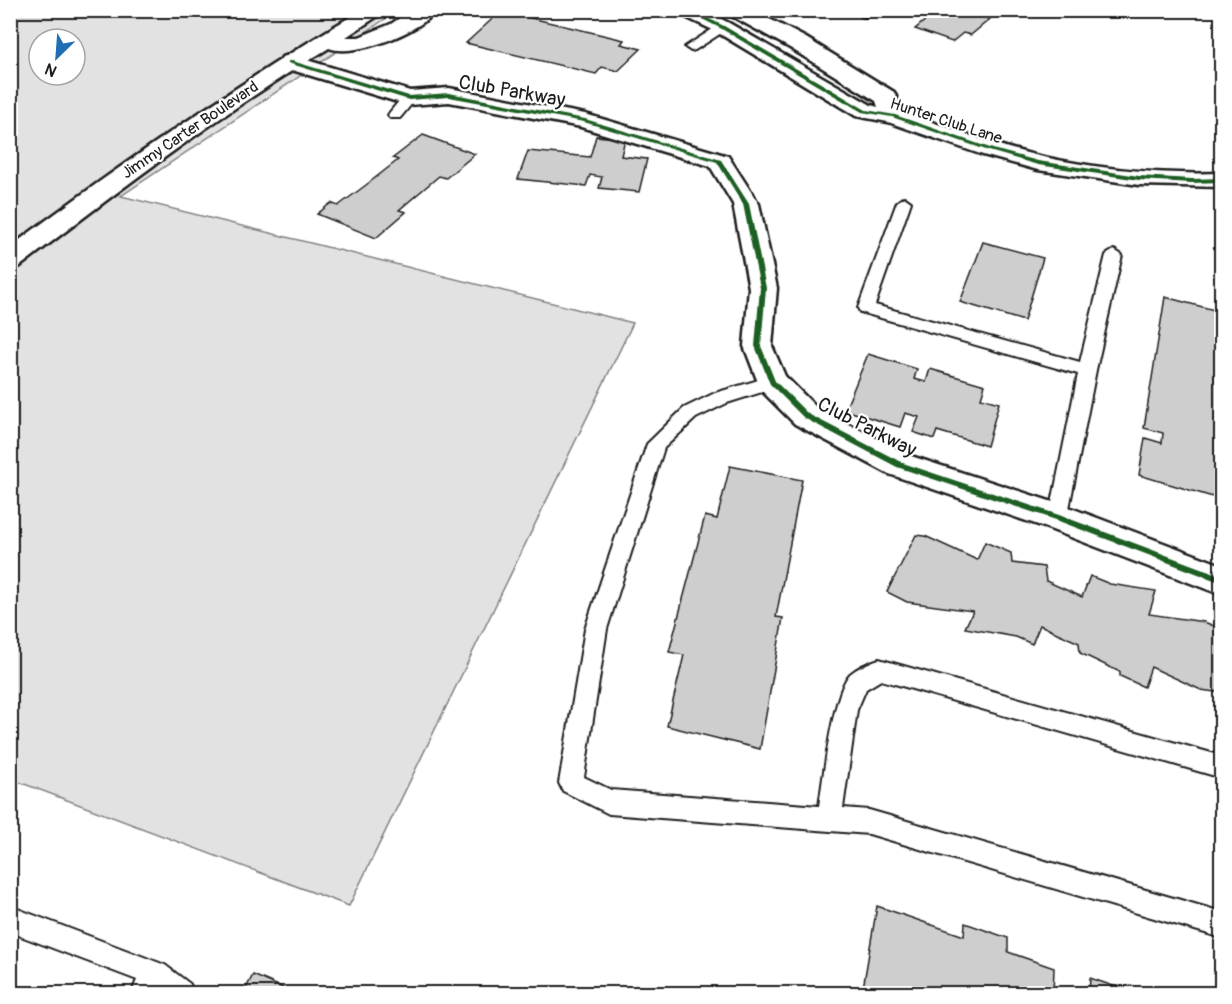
<svg xmlns="http://www.w3.org/2000/svg" width="1232" height="1004" font-family="Pangolin,sans-serif">
<style>
.green{fill:#e2e2e2;stroke:#7f7f7f;stroke-width:1.5;fill-rule:evenodd}
.building{fill:#cecece;stroke:#1c1c1c;stroke-width:1.5}
.lines{fill:none;stroke-linecap:round;stroke-linejoin:round}
.service-casing{stroke:#1c1c1c;stroke-width:4}
.minor-casing{stroke:#1c1c1c;stroke-width:5}
.primary-casing{stroke:#1c1c1c;stroke-width:5}
.service{fill:#fff;fill-rule:evenodd}
.minor{fill:#fff;fill-rule:evenodd}
.primary{fill:#fff;fill-rule:evenodd}
.cycleway-casing{stroke:#fff;stroke-width:3}
.cycleway{fill:#1b5e20;fill-rule:evenodd}
.labels{text-anchor:middle;dominant-baseline:central;stroke-width:4.5;stroke-linejoin:round;paint-order:stroke}
.far-street-label{font-size:16px;fill:#1c1c1c;stroke:#fff}
.street-label{font-size:20px;fill:#1c1c1c;stroke:#fff}
</style>
<rect width="100%" height="100%" fill="#fff"/>
<filter id="ink" filterUnits="userSpaceOnUse"><feTurbulence type="fractalNoise" baseFrequency=".0167" numOctaves="2"/><feDisplacementMap in="SourceGraphic" scale="12" xChannelSelector="R" yChannelSelector="G"/><feConvolveMatrix kernelMatrix="1 2 1 2 8 2 1 2 1" color-interpolation-filters="sRGB"/></filter>
<g filter="url(#ink)">
<!-- green -->
<path class="green" d="M 10,11 L 397,11 L 121,196 L 633,323 L 349,906 L 11,779 ZM 39,39 L 75,39 L 75,75 L 39,75 Z"/>
<!-- building -->
<g class="building">
<path d="M 938,10 L 967,12 L 990,19 L 971,35 L 963,33 L 952,42 L 915,29 Z"/>
<path d="M 501,11 L 624,40 L 621,44 L 641,49 L 618,71 L 602,67 L 596,74 L 466,43 Z"/>
<path d="M 423,135 L 475,154 L 446,178 L 439,176 L 399,210 L 406,212 L 376,238 L 317,214 L 331,203 L 338,206 L 366,185 L 398,160 L 393,158 Z"/>
<path d="M 596,136 L 625,139 L 621,156 L 647,159 L 639,192 L 599,188 L 602,177 L 590,175 L 586,186 L 518,179 L 528,151 L 590,157 Z"/>
<path d="M 983,242 L 1043,258 L 1024,321 L 960,302 Z"/>
<path d="M 1165,297 L 1222,312 L 1222,386 L 1218,406 L 1222,407 L 1222,441 L 1216,498 L 1139,475 L 1145,438 L 1162,443 L 1163,433 L 1144,428 Z"/>
<path d="M 868,354 L 917,369 L 914,379 L 926,382 L 930,369 L 985,385 L 981,398 L 999,403 L 987,446 L 937,431 L 934,439 L 913,432 L 919,417 L 905,413 L 900,427 L 845,410 Z"/>
<path d="M 730,466 L 802,480 L 776,617 L 783,618 L 760,749 L 667,726 L 684,655 L 669,652 L 705,516 L 717,519 Z"/>
<path d="M 916,535 L 925,536 L 977,560 L 985,542 L 1011,553 L 1012,563 L 1044,567 L 1046,581 L 1082,597 L 1090,576 L 1110,584 L 1156,591 L 1149,614 L 1204,622 L 1222,629 L 1222,693 L 1201,690 L 1151,667 L 1144,687 L 1120,676 L 1120,672 L 1080,653 L 1079,643 L 1040,625 L 1032,644 L 1016,637 L 965,628 L 973,611 L 907,602 L 887,592 Z"/>
<path d="M 877,906 L 964,936 L 965,923 L 1008,938 L 1008,952 L 1054,968 L 1053,994 L 862,994 Z"/>
<path d="M 253,975 L 297,994 L 243,994 Z"/>
<path d="M 1090,978 L 1136,994 L 1089,994 Z"/>
</g>
<g class="lines">
<!-- service casing -->
<g class="service-casing">
<g id="service">
<path d="M 861,10 L 877,10 L 865,17 L 861,16 Z"/>
<path d="M 722,23 L 728,27 L 726,30 L 695,50 L 691,51 L 685,47 Z"/>
<path d="M 409,94 L 414,95 L 416,98 L 414,101 L 400,118 L 390,118 L 388,115 L 390,112 L 404,95 Z"/>
<path d="M 904,197 L 911,202 L 875,305 L 1080,362 L 1106,255 L 1114,250 L 1122,255 L 1096,370 L 1066,524 L 1059,526 L 1052,524 L 1049,518 L 1078,374 L 860,312 L 858,308 L 897,202 Z"/>
<path d="M 772,376 L 778,377 L 781,382 L 778,387 L 727,403 L 696,418 L 664,448 L 607,629 L 584,777 L 611,790 L 819,806 C 823,780 833,691 850,674 C 857,668 870,662 879,659 L 1222,756 L 1222,778 L 881,680 L 866,689 L 857,710 L 843,808 L 869,810 L 1222,912 L 1222,938 L 869,834 L 609,814 L 563,791 L 559,783 L 585,629 L 647,444 L 684,408 L 715,393 Z"/>
<path d="M 10,906 L 165,965 L 190,984 L 193,994 L 131,994 L 137,980 L 10,932 Z"/>
</g>
</g>
<!-- minor casing -->
<g class="minor-casing">
<g id="minor">
<path d="M 676,10 L 704,10 L 729,23 L 871,105 L 878,107 L 876,101 L 790,48 L 728,14 L 725,10 L 752,10 L 806,38 L 894,92 L 903,112 C 948,127 992,145 1039,156 C 1097,169 1162,175 1222,173 L 1222,187 L 1139,185 L 1038,170 L 983,155 L 888,122 L 856,116 L 715,31 L 679,14 Z"/>
<path d="M 290,55 L 410,91 L 449,88 L 585,114 L 728,156 L 759,204 L 777,288 L 772,346 L 785,376 L 817,408 L 911,456 L 1071,508 L 1222,565 L 1222,595 L 1047,528 L 889,474 L 795,424 L 761,390 L 744,346 L 749,288 L 733,204 L 710,166 L 581,127 L 449,102 L 409,105 L 401,103 L 282,67 L 279,62 L 282,57 Z"/>
</g>
</g>
<!-- primary casing -->
<g class="primary-casing">
<path id="primary" d="M 362,10 L 387,10 L 346,37 L 359,37 L 391,24 L 411,10 L 436,10 C 421,32 354,58 329,48 C 221,113 119,190 19,267 L 10,270 L 10,247 C 124,162 240,82 362,10 Z"/>
</g>
<!-- service -->
<use href="#service" class="service"/>
<!-- minor -->
<use href="#minor" class="minor"/>
<!-- primary -->
<use href="#primary" class="primary"/>
<!-- cycleway casing -->
<g class="cycleway-casing">
<g id="cycleway">
<path d="M 684,10 L 691,10 L 724,26 L 866,110 L 895,115 L 993,149 L 1038,161 L 1139,176 L 1192,179 L 1222,178 L 1222,182 L 1192,183 L 1139,180 L 1038,165 L 989,151 L 892,117 L 862,112 L 720,28 Z"/>
<path d="M 288,61 L 292,61 L 409,96 L 449,93 L 585,119 L 721,160 L 749,204 L 766,288 L 761,346 L 775,381 L 808,414 L 903,463 L 1062,516 L 1222,576 L 1222,583 L 1056,520 L 897,467 L 804,418 L 770,384 L 755,346 L 760,288 L 743,204 L 717,162 L 584,122 L 449,97 L 409,100 L 288,63 Z"/>
</g>
</g>
<!-- cycleway -->
<use href="#cycleway" class="cycleway"/>
</g>
</g>
<g class="labels">
<!-- far-street labels -->
<g class="far-street-label">
<text transform="translate(946 121) rotate(18)">Hunter Club Lane</text>
<text transform="translate(190 130) rotate(-34)">Jimmy Carter Boulevard</text>
</g>
<!-- street labels -->
<g class="street-label">
<text transform="translate(512 91) rotate(10)">Club Parkway</text>
<text transform="translate(867 427) rotate(27)">Club Parkway</text>
</g>
</g>
<!-- margin -->
<rect width="1232" height="1004" fill="none" stroke="#fff" stroke-width="36"/>
<rect x="18" y="18" width="1196" height="968" fill="none" stroke="#1c1c1c" stroke-width="2" filter="url(#ink)"/>
<!-- north arrow -->
<g transform="translate(57 57) rotate(205)"><circle r="28" fill="#ffffff" stroke="#a4a4a4" stroke-width="1.5"/>
<path d="M0-4.5L10 22L0 15L-10 22Z" fill="#1f6fb2"/>
<text y="-9" font-size="16" font-weight="bold" text-anchor="middle" fill="#1c1c1c">N</text>
</g>
</svg>
